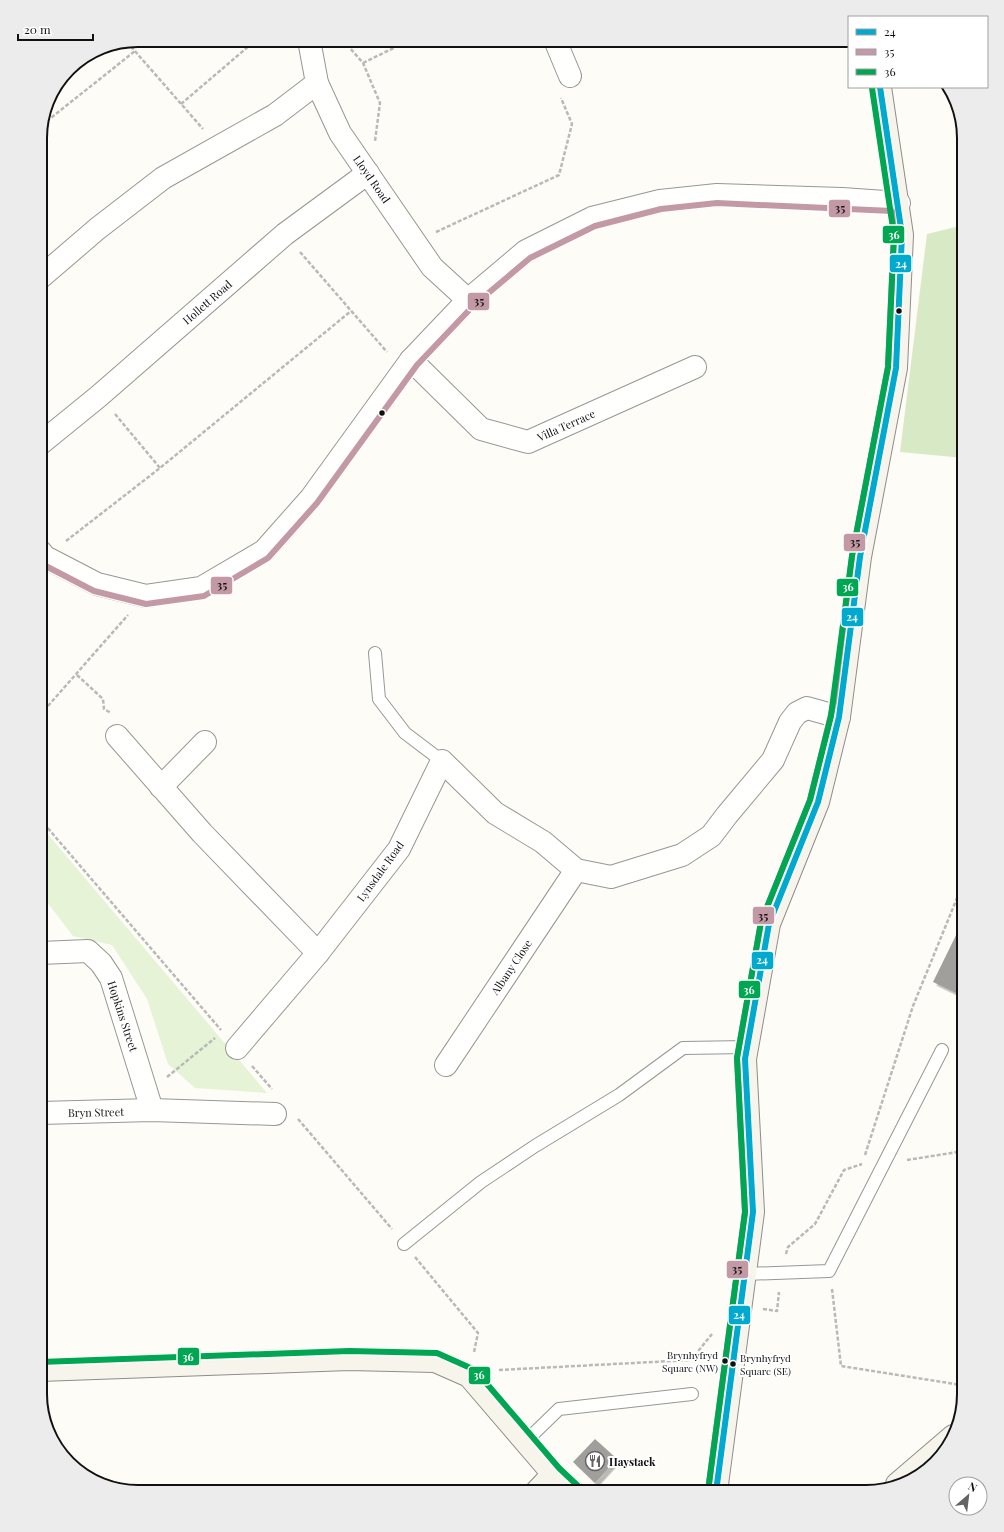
<svg xmlns="http://www.w3.org/2000/svg" width="1004" height="1532" font-family="'Playfair Display',serif">
<style>
.green{fill:#e7f3d7}
.forest{fill:#d8eac5}
.building{fill:#a19f9c;filter:url(#shadow)}
.lines{fill:none;stroke-linecap:round;stroke-linejoin:round}
.lane-casing{stroke:#979795;stroke-width:14}
.street-casing{stroke:#979795;stroke-width:24}
.secondary-casing{stroke:#8e8d8b;stroke-width:24}
.path{stroke:#b9b9b8;stroke-width:2.5;stroke-dasharray:4 2;stroke-linecap:butt}
.lane{stroke:#fffffe;stroke-width:12}
.street{stroke:#fffffe;stroke-width:22}
.secondary{stroke:#f6f4eb;stroke-width:22}
.bus-1-casing{stroke:#fff;stroke-width:9}
.bus-2-casing{stroke:#fff;stroke-width:9}
.bus-3-casing{stroke:#fff;stroke-width:9}
.bus-1{stroke:#00a9ce;stroke-width:6}
.bus-2{stroke:#c399a5;stroke-width:6}
.bus-3{stroke:#00a651;stroke-width:6}
.bus-dot{fill:#111;stroke:#fff;stroke-width:1.5}
.labels{text-anchor:middle;dominant-baseline:central;stroke-width:4;stroke-linejoin:round;paint-order:stroke}
.bus-label{font-size:10px;fill:#111;stroke:#fff;text-anchor:end}
.street-label{font-size:11px;fill:#111;stroke:#fff}
.poi-label{font-size:11px;font-weight:bold;fill:#111;stroke:#fff;text-anchor:start}
.rim{fill:none;stroke:#111;stroke-width:2}
.line-badge{stroke:#fff;stroke-width:1.5}
.badge-label{font-size:11px;text-anchor:middle;font-weight:bold;fill:#fff}
.pale-badge-label{font-size:11px;text-anchor:middle;font-weight:bold;fill:#111}
</style>
<defs>
<filter id="shadow"><feDropShadow dx="3.5" dy="3.5" stdDeviation="0" flood-color="#0004"/></filter>
</defs>
<rect width="100%" height="100%" fill="#fdfcf7"/>
<!-- green -->
<path class="green" d="M 40,825 L 267,1093 L 195,1088 L 168,1064 L 147,999 L 112,945 L 73,936 L 40,893 Z"/>
<!-- forest -->
<path class="forest" d="M 964,225 L 964,458 L 900,452 L 927,234 Z"/>
<!-- building -->
<g class="building">
<path d="M 964,919 L 964,997 L 933,982 Z"/>
<path d="M 595,1439 L 617,1459 L 595,1483 L 573,1462 Z"/>
</g>
<g class="lines">
<!-- lane casing -->
<g class="lane-casing">
<g id="lane">
<path d="M 375,653 L 379,699 L 405,733 L 442,761"/>
<path d="M 404,1244 L 481,1182 L 535,1146 L 619,1095 L 683,1048 L 747,1047"/>
<path d="M 745,1274 L 829,1271 L 942,1050"/>
<path d="M 525,1442 L 559,1409 L 692,1394"/>
</g>
</g>
<!-- street casing -->
<g class="street-casing">
<g id="street">
<path d="M 309,40 L 317,83 L 340,133 L 432,267 L 468,300"/>
<path d="M 555,40 L 570,76"/>
<path d="M 40,278 L 97,229 L 163,178 L 275,115 L 317,83"/>
<path d="M 411,360 L 481,429 L 528,442 L 695,367"/>
<path d="M 40,444 L 99,396 L 285,234 L 368,173"/>
<path d="M 40,551 L 45,557 L 97,584 L 146,596 L 201,588 L 264,551 L 311,498 L 411,360 L 468,300 L 526,251 L 592,218 L 660,201 L 717,195 L 842,199 L 899,203"/>
<path d="M 117,736 L 202,833 L 318,953"/>
<path d="M 161,787 L 205,742"/>
<path d="M 40,953 L 88,951 L 101,963 L 111,978 L 152,1110"/>
<path d="M 237,1048 L 318,953 L 399,849 L 442,761 L 495,813 L 543,842 L 576,870 L 611,877 L 682,855 L 711,836 L 727,815 L 773,760 L 790,722 L 797,713 L 807,708 L 839,717"/>
<path d="M 446,1065 L 576,870"/>
<path d="M 40,1113 L 152,1110 L 275,1114"/>
</g>
</g>
<!-- secondary casing -->
<g class="secondary-casing">
<g id="secondary">
<path d="M 40,1370 L 349,1359 L 435,1361 L 469,1376 L 553,1474 L 573,1492"/>
<path d="M 897,1484 L 953,1436"/>
<path d="M 536,1492 L 553,1474"/>
<path d="M 716,1492 L 753,1212 L 745,1059 L 769,924 L 818,802 L 839,717 L 860,557 L 896,368 L 902,235 L 880,87"/>
</g>
</g>
<!-- path -->
<g class="path">
<path d="M 343,40 L 363,63 L 380,103 L 375,141"/>
<path d="M 127,42 L 203,129"/>
<path d="M 363,63 L 410,40"/>
<path d="M 181,104 L 256,40"/>
<path d="M 42,125 L 135,51"/>
<path d="M 436,232 L 559,175 L 572,124 L 561,98"/>
<path d="M 300,252 L 387,352"/>
<path d="M 115,414 L 160,468"/>
<path d="M 66,541 L 160,468 L 351,311"/>
<path d="M 77,675 L 103,699 L 104,709 L 111,713"/>
<path d="M 40,715 L 128,615"/>
<path d="M 40,819 L 221,1030"/>
<path d="M 252,1066 L 272,1089"/>
<path d="M 167,1077 L 215,1038"/>
<path d="M 298,1119 L 392,1229"/>
<path d="M 865,1155 L 913,1006 L 964,881"/>
<path d="M 907,1160 L 964,1151"/>
<path d="M 786,1254 L 788,1247 L 815,1224 L 844,1170 L 862,1164"/>
<path d="M 415,1257 L 478,1333 L 474,1352"/>
<path d="M 832,1289 L 841,1366 L 955,1384 L 964,1389"/>
<path d="M 763,1309 L 777,1311 L 779,1292"/>
<path d="M 499,1370 L 691,1360 L 712,1334"/>
</g>
<!-- lane -->
<use href="#lane" class="lane"/>
<!-- street -->
<use href="#street" class="street"/>
<!-- secondary -->
<use href="#secondary" class="secondary"/>
<!-- bus-1 casing -->
<g class="bus-1-casing">
<path id="bus-1" d="M 716,1492 L 753,1212 L 745,1059 L 769,924 L 818,802 L 839,717 L 860,557 L 896,368 L 902,235 L 880,87"/>
</g>
<!-- bus-2 casing -->
<g class="bus-2-casing">
<path id="bus-2" d="M 40,563 L 94,591 L 146,604 L 204,596 L 268,558 L 317,503 L 417,365 L 473,306 L 530,258 L 595,226 L 661,209 L 717,203 L 892,211 L 894,235 L 888,367 L 852,556 L 834,702 L 810,800 L 761,922 L 737,1058 L 745,1212 L 708,1491"/>
</g>
<!-- bus-3 casing -->
<g class="bus-3-casing">
<g id="bus-3">
<path d="M 40,1362 L 349,1351 L 437,1353 L 475,1370 L 559,1468 L 578,1486"/>
<path d="M 708,1491 L 745,1212 L 737,1058 L 761,922 L 810,800 L 831,716 L 852,556 L 888,367 L 894,235 L 872,88"/>
</g>
</g>
<!-- bus-1 -->
<use href="#bus-1" class="bus-1"/>
<!-- bus-2 -->
<use href="#bus-2" class="bus-2"/>
<!-- bus-3 -->
<use href="#bus-3" class="bus-3"/>
</g>
<!-- icons -->
<defs>
<g id="restaurant-ring" transform="scale(1)"><circle r="9.5" fill="#fff" stroke="#646362" stroke-width="1.5"/><path d="M-5-6h1v4h1v-4h1v4h1v-4h1v5L-1.5 .5V6h-2V.5L-5-1ZM5-6V6H3V1.5H1.5Q1.5-4 5-6Z" fill="#646362"/></g>
</defs>
<g fill-rule="evenodd">
<use href="#restaurant-ring" x="595" y="1461"/>
</g>
<!-- markers -->
<g class="bus-dot">
<circle cx="899" cy="311" r="3.5"/>
<circle cx="382" cy="413" r="3.5"/>
<circle cx="725" cy="1361" r="3.5"/>
<circle cx="733" cy="1364" r="3.5"/>
</g>
<g class="labels">
<!-- bus labels -->
<g class="bus-label">
<text x="718" y="1355">Brynhyfryd<tspan x="718" dy="13">Square (NW)</tspan></text>
<text x="740" y="1358" text-anchor="start">Brynhyfryd<tspan x="740" dy="13">Square (SE)</tspan></text>
</g>
<!-- street labels -->
<g class="street-label">
<text transform="translate(372 179) rotate(55)">Lloyd Road</text>
<text transform="translate(207 302) rotate(-41)">Hollett Road</text>
<text transform="translate(566 425) rotate(-24)">Villa Terrace</text>
<text transform="translate(380 871) rotate(-54)">Lynsdale Road</text>
<text transform="translate(511 967) rotate(-56)">Albany Close</text>
<text transform="translate(123 1016) rotate(72)">Hopkins Street</text>
<text transform="translate(96 1112) rotate(-1)">Bryn Street</text>
</g>
<!-- poi labels -->
<g class="poi-label">
<text x="609" y="1461">Haystack</text>
</g>
</g>
<!-- crop -->
<path d="M0 0H1004V1532H0ZM138 47H866A91 91 0 0 1 957 138V1394A91 91 0 0 1 866 1485H138A91 91 0 0 1 47 1394V138A91 91 0 0 1 138 47Z" fill="#ececec" fill-rule="evenodd"/>
<path class="rim" d="M138 47H866A91 91 0 0 1 957 138V1394A91 91 0 0 1 866 1485H138A91 91 0 0 1 47 1394V138A91 91 0 0 1 138 47Z"/>
<g class="line-badge">
<rect x="828" y="199" width="23" height="19" rx="4" fill="#c399a5"/>
<rect x="882" y="225" width="23" height="19" rx="4" fill="#00a651"/>
<rect x="889" y="254" width="23" height="19" rx="4" fill="#00a9ce"/>
<rect x="467" y="292" width="23" height="19" rx="4" fill="#c399a5"/>
<rect x="843" y="533" width="23" height="19" rx="4" fill="#c399a5"/>
<rect x="210" y="576" width="23" height="19" rx="4" fill="#c399a5"/>
<rect x="836" y="578" width="23" height="19" rx="4" fill="#00a651"/>
<rect x="841" y="607" width="23" height="20" rx="4" fill="#00a9ce"/>
<rect x="752" y="906" width="23" height="19" rx="4" fill="#c399a5"/>
<rect x="751" y="951" width="23" height="19" rx="4" fill="#00a9ce"/>
<rect x="738" y="980" width="23" height="19" rx="4" fill="#00a651"/>
<rect x="726" y="1260" width="23" height="19" rx="4" fill="#c399a5"/>
<rect x="728" y="1305" width="23" height="20" rx="4" fill="#00a9ce"/>
<rect x="177" y="1347" width="23" height="19" rx="4" fill="#00a651"/>
<rect x="468" y="1366" width="23" height="19" rx="4" fill="#00a651"/>
</g>
<g class="badge-label">
<text x="894" y="239">36</text>
<text x="901" y="268">24</text>
<text x="848" y="591">36</text>
<text x="852" y="621">24</text>
<text x="762" y="964">24</text>
<text x="749" y="994">36</text>
<text x="739" y="1319">24</text>
<text x="188" y="1361">36</text>
<text x="479" y="1379">36</text>
</g>
<g class="pale-badge-label">
<text x="840" y="212">35</text>
<text x="479" y="305">35</text>
<text x="855" y="546">35</text>
<text x="222" y="589">35</text>
<text x="763" y="920">35</text>
<text x="737" y="1273">35</text>
</g>
<!-- legend -->
<rect x="848" y="16" width="140" height="72" fill="#ffffff" stroke="#a0a0a0"/>
<rect x="856" y="29" width="20" height="6" fill="#00a9ce" stroke="#a0a0a0"/>
<text x="884" y="36" font-size="12" fill="#111111">24</text>
<rect x="856" y="49" width="20" height="6" fill="#c399a5" stroke="#a0a0a0"/>
<text x="884" y="56" font-size="12" fill="#111111">35</text>
<rect x="856" y="69" width="20" height="6" fill="#00a651" stroke="#a0a0a0"/>
<text x="884" y="76" font-size="12" fill="#111111">36</text>
<!-- north arrow -->
<g transform="translate(968 1496) rotate(28)"><circle r="19" fill="#ffffff" stroke="#a0a0a0"/>
<path d="M0-3L7 15L0 10L-7 15Z" fill="#646362"/>
<text y="-6" font-size="11" font-weight="bold" text-anchor="middle" fill="#111111">N</text>
</g>
<!-- scale -->
<path d="M18 34v6h75v-6" fill="none" stroke="#111111" stroke-width="2"/>
<text x="24" y="34" font-size="12" fill="#111111" stroke="#ffffff" stroke-width="3" paint-order="stroke">20 m</text>
</svg>
